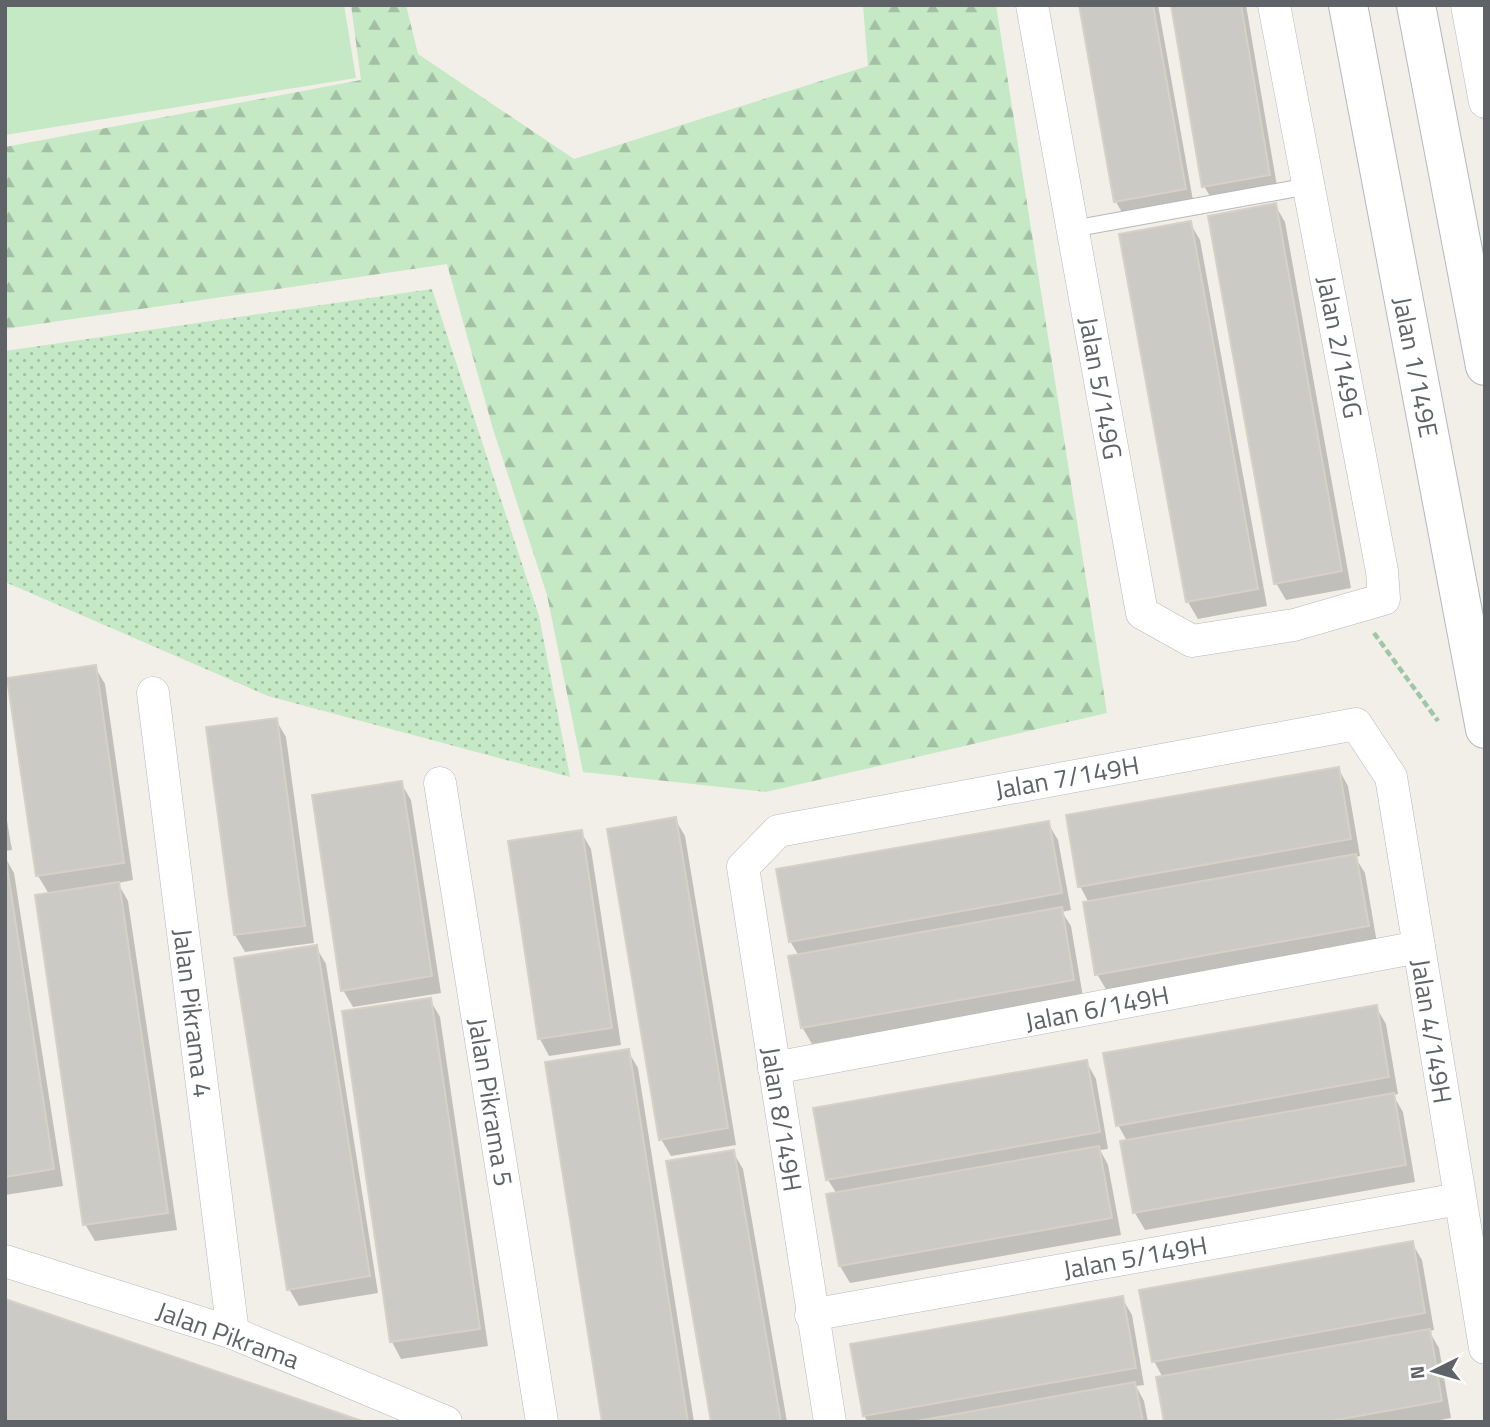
<svg xmlns="http://www.w3.org/2000/svg" width="1490" height="1427" font-family="'Titillium Web',sans-serif">
<style>
.green{fill:url(#green-dots)}
.forest{fill:url(#forest-firs)}
.pitch{fill:#c5e8c5}
.shadow{fill:#0003}
.building{fill:#cccac5;stroke:#d6d1c6;stroke-width:2}
.lines{fill:none;stroke-linecap:round;stroke-linejoin:round}
.service-casing{stroke:#b5b8bc;stroke-width:18}
.minor-casing{stroke:#b5b8bc;stroke-width:33}
.tertiary-casing{stroke:#b5b8bc;stroke-width:40}
.path{stroke:#9cc7a9;stroke-width:4.5;stroke-dasharray:7 3.5;stroke-linecap:butt}
.service{stroke:#fff;stroke-width:16}
.minor{stroke:#fff;stroke-width:32}
.tertiary{stroke:#fff;stroke-width:38}
.labels{text-anchor:middle;dominant-baseline:central;stroke-width:6;stroke-linejoin:round;paint-order:stroke}
.street-label{font-size:26px;fill:#5f6368;stroke:#fff}
</style>
<defs>
<pattern id="green-dots" width="8" height="8" patternUnits="userSpaceOnUse" patternTransform="scale(1.75)"><rect width="8" height="8" fill="#c5e8c5"/><path d="M2 2h.1M6 6h.1" fill="none" stroke="#a3c0a4" stroke-width="1.8" stroke-linecap="round"/></pattern>
<pattern id="forest-firs" width="22" height="20" patternUnits="userSpaceOnUse" patternTransform="scale(1.75)"><rect width="22" height="20" fill="#c5e8c5"/><path d="M5 1l3.5 6h-7zM16 11l3.5 6h-7z" fill="#a3c0a4"/></pattern>
</defs>
<rect width="100%" height="100%" fill="#f1efe8"/>
<!-- green -->
<path class="green" d="M 432,289 L 539,616 L 570,777 L 268,696 L 5,582 L 5,351 Z"/>
<!-- forest -->
<path class="forest" d="M 351,5 L 406,5 L 418,54 L 574,159 L 868,66 L 863,5 L 996,5 L 1107,713 L 766,792 L 583,772 L 547,595 L 493,429 L 447,264 L 5,329 L 5,147 L 361,80 Z"/>
<!-- pitch -->
<path class="pitch" d="M 5,5 L 344,5 L 356,78 L 5,135 Z"/>
<!-- shadow -->
<g class="shadow">
<path d="M 1080,5 L 1158,5 L 1194,206 L 1126,219 L 1116,202 Z"/>
<path d="M 1173,5 L 1246,5 L 1278,192 L 1214,203 L 1204,186 Z"/>
<path d="M 1275,205 L 1285,222 L 1351,588 L 1286,600 L 1276,583 Z"/>
<path d="M 1190,223 L 1200,240 L 1267,606 L 1198,619 L 1188,602 L 1121,236 Z"/>
<path d="M 95,667 L 105,684 L 133,880 L 118,883 L 128,901 L 177,1230 L 95,1241 L 85,1224 L 49,894 L 38,876 L 9,679 Z"/>
<path d="M 276,720 L 286,737 L 314,943 L 245,952 L 235,935 L 208,729 Z"/>
<path d="M 1338,768 L 1348,786 L 1360,856 L 1355,857 L 1365,873 L 1377,943 L 1107,991 L 1097,974 L 1089,903 L 1080,886 Z"/>
<path d="M 401,783 L 411,800 L 441,993 L 353,1007 L 343,990 Z"/>
<path d="M 5,809 L 12,850 L 5,851 Z"/>
<path d="M 675,819 L 685,836 L 736,1145 L 671,1156 L 661,1139 Z"/>
<path d="M 1048,823 L 1058,840 L 1071,910 L 1062,912 L 1071,926 L 1083,997 L 812,1044 L 802,1027 L 799,956 L 790,941 Z"/>
<path d="M 581,832 L 591,849 L 621,1045 L 549,1056 L 540,1039 L 510,842 Z"/>
<path d="M 5,857 L 14,873 L 63,1186 L 5,1195 Z"/>
<path d="M 316,947 L 326,964 L 378,1293 L 299,1306 L 289,1289 Z"/>
<path d="M 430,1000 L 440,1017 L 488,1346 L 401,1359 L 392,1342 Z"/>
<path d="M 1376,1007 L 1386,1024 L 1398,1094 L 1393,1095 L 1403,1112 L 1415,1182 L 1145,1230 L 1135,1213 L 1127,1141 L 1118,1125 Z"/>
<path d="M 628,1051 L 638,1068 L 694,1422 L 604,1422 Z"/>
<path d="M 1086,1061 L 1096,1079 L 1108,1149 L 1100,1150 L 1108,1165 L 1121,1235 L 850,1283 L 840,1266 L 828,1196 L 837,1194 L 828,1180 Z"/>
<path d="M 733,1152 L 743,1169 L 787,1422 L 713,1422 Z"/>
<path d="M 1412,1243 L 1422,1260 L 1434,1330 L 1429,1331 L 1439,1348 L 1451,1418 L 1430,1422 L 1166,1422 L 1163,1378 L 1154,1361 Z"/>
<path d="M 1122,1298 L 1132,1315 L 1144,1385 L 1136,1386 L 1144,1401 L 1148,1422 L 868,1422 L 864,1416 Z"/>
</g>
<!-- building -->
<g class="building">
<path d="M 1079,5 L 1153,5 L 1186,189 L 1114,202 Z"/>
<path d="M 1171,5 L 1241,5 L 1270,175 L 1202,187 Z"/>
<path d="M 1276,203 L 1342,571 L 1274,584 L 1208,216 Z"/>
<path d="M 1191,221 L 1258,589 L 1186,602 L 1119,234 Z"/>
<path d="M 96,665 L 124,863 L 36,876 L 7,678 Z"/>
<path d="M 277,718 L 305,926 L 234,935 L 206,727 Z"/>
<path d="M 1339,767 L 1351,839 L 1078,887 L 1066,815 Z"/>
<path d="M 402,781 L 432,976 L 341,991 L 312,795 Z"/>
<path d="M 676,817 L 728,1128 L 659,1140 L 607,829 Z"/>
<path d="M 1049,821 L 1062,893 L 789,942 L 776,869 Z"/>
<path d="M 582,830 L 612,1028 L 538,1039 L 508,841 Z"/>
<path d="M 5,854 L 54,1169 L 5,1177 Z"/>
<path d="M 1356,854 L 1369,926 L 1095,975 L 1083,902 Z"/>
<path d="M 119,882 L 168,1213 L 83,1225 L 35,895 Z"/>
<path d="M 1062,907 L 1074,980 L 801,1028 L 788,956 Z"/>
<path d="M 317,945 L 370,1276 L 287,1290 L 234,958 Z"/>
<path d="M 431,998 L 480,1329 L 390,1342 L 342,1011 Z"/>
<path d="M 1377,1005 L 1389,1077 L 1116,1126 L 1103,1053 Z"/>
<path d="M 629,1049 L 688,1422 L 602,1422 L 545,1062 Z"/>
<path d="M 1087,1060 L 1100,1132 L 826,1180 L 813,1108 Z"/>
<path d="M 1394,1093 L 1406,1165 L 1133,1213 L 1120,1141 Z"/>
<path d="M 1099,1146 L 1112,1218 L 839,1266 L 826,1194 Z"/>
<path d="M 734,1150 L 781,1422 L 711,1422 L 666,1161 Z"/>
<path d="M 1413,1241 L 1425,1313 L 1152,1362 L 1139,1290 Z"/>
<path d="M 1123,1296 L 1136,1368 L 863,1416 L 850,1344 Z"/>
<path d="M 5,1299 L 365,1422 L 5,1422 Z"/>
<path d="M 1430,1329 L 1442,1401 L 1325,1422 L 1164,1422 L 1156,1377 Z"/>
<path d="M 1135,1382 L 1143,1422 L 911,1422 Z"/>
</g>
<g class="lines">
<!-- service casing -->
<g class="service-casing">
<path id="service" d="M 1072,229 L 1309,186"/>
</g>
<!-- minor casing -->
<g class="minor-casing">
<g id="minor">
<path d="M 1032,5 L 1142,613 L 1192,641 L 1294,625 L 1384,599 L 1382,571 L 1274,5"/>
<path d="M 1467,5 L 1485,102"/>
<path d="M 153,693 L 233,1333"/>
<path d="M 440,783 L 542,1422"/>
<path d="M 774,1068 L 1419,947"/>
<path d="M 5,1261 L 233,1333 L 446,1422"/>
<path d="M 811,1315 L 1459,1199"/>
<path d="M 830,1422 L 743,867 L 778,831 L 1356,724 L 1391,777 L 1485,1348"/>
</g>
</g>
<!-- tertiary casing -->
<g class="tertiary-casing">
<g id="tertiary">
<path d="M 1348,5 L 1485,729"/>
<path d="M 1416,5 L 1485,366"/>
</g>
</g>
<!-- path -->
<path class="path" d="M 1374,633 L 1438,721"/>
<!-- service -->
<use href="#service" class="service"/>
<!-- minor -->
<use href="#minor" class="minor"/>
<!-- tertiary -->
<use href="#tertiary" class="tertiary"/>
</g>
<g class="labels">
<!-- street labels -->
<g class="street-label">
<text transform="translate(1340 347) rotate(79)">Jalan 2/149G</text>
<text transform="translate(1416 367) rotate(79)">Jalan 1/149E</text>
<text transform="translate(1101 388) rotate(80)">Jalan 5/149G</text>
<text transform="translate(1067 777) rotate(-10)">Jalan 7/149H</text>
<text transform="translate(1097 1008) rotate(-11)">Jalan 6/149H</text>
<text transform="translate(193 1013) rotate(83)">Jalan Pikrama 4</text>
<text transform="translate(1432 1031) rotate(81)">Jalan 4/149H</text>
<text transform="translate(491 1102) rotate(81)">Jalan Pikrama 5</text>
<text transform="translate(782 1119) rotate(81)">Jalan 8/149H</text>
<text transform="translate(1135 1257) rotate(-10)">Jalan 5/149H</text>
<text transform="translate(228 1335) rotate(20)">Jalan Pikrama</text>
</g>
</g>
<!-- border -->
<rect width="1490" height="1427" fill="none" stroke="#5f6368" stroke-width="14"/>
<!-- north arrow -->
<g transform="translate(1434 1371) rotate(265)" stroke="#ffffff" stroke-width="5" paint-order="stroke">
<path d="M0-5L12 26L0 18L-12 26Z" fill="#5f6368"/>
<text y="-10" font-size="19" font-weight="bold" text-anchor="middle" fill="#5f6368">N</text>
</g>
</svg>
